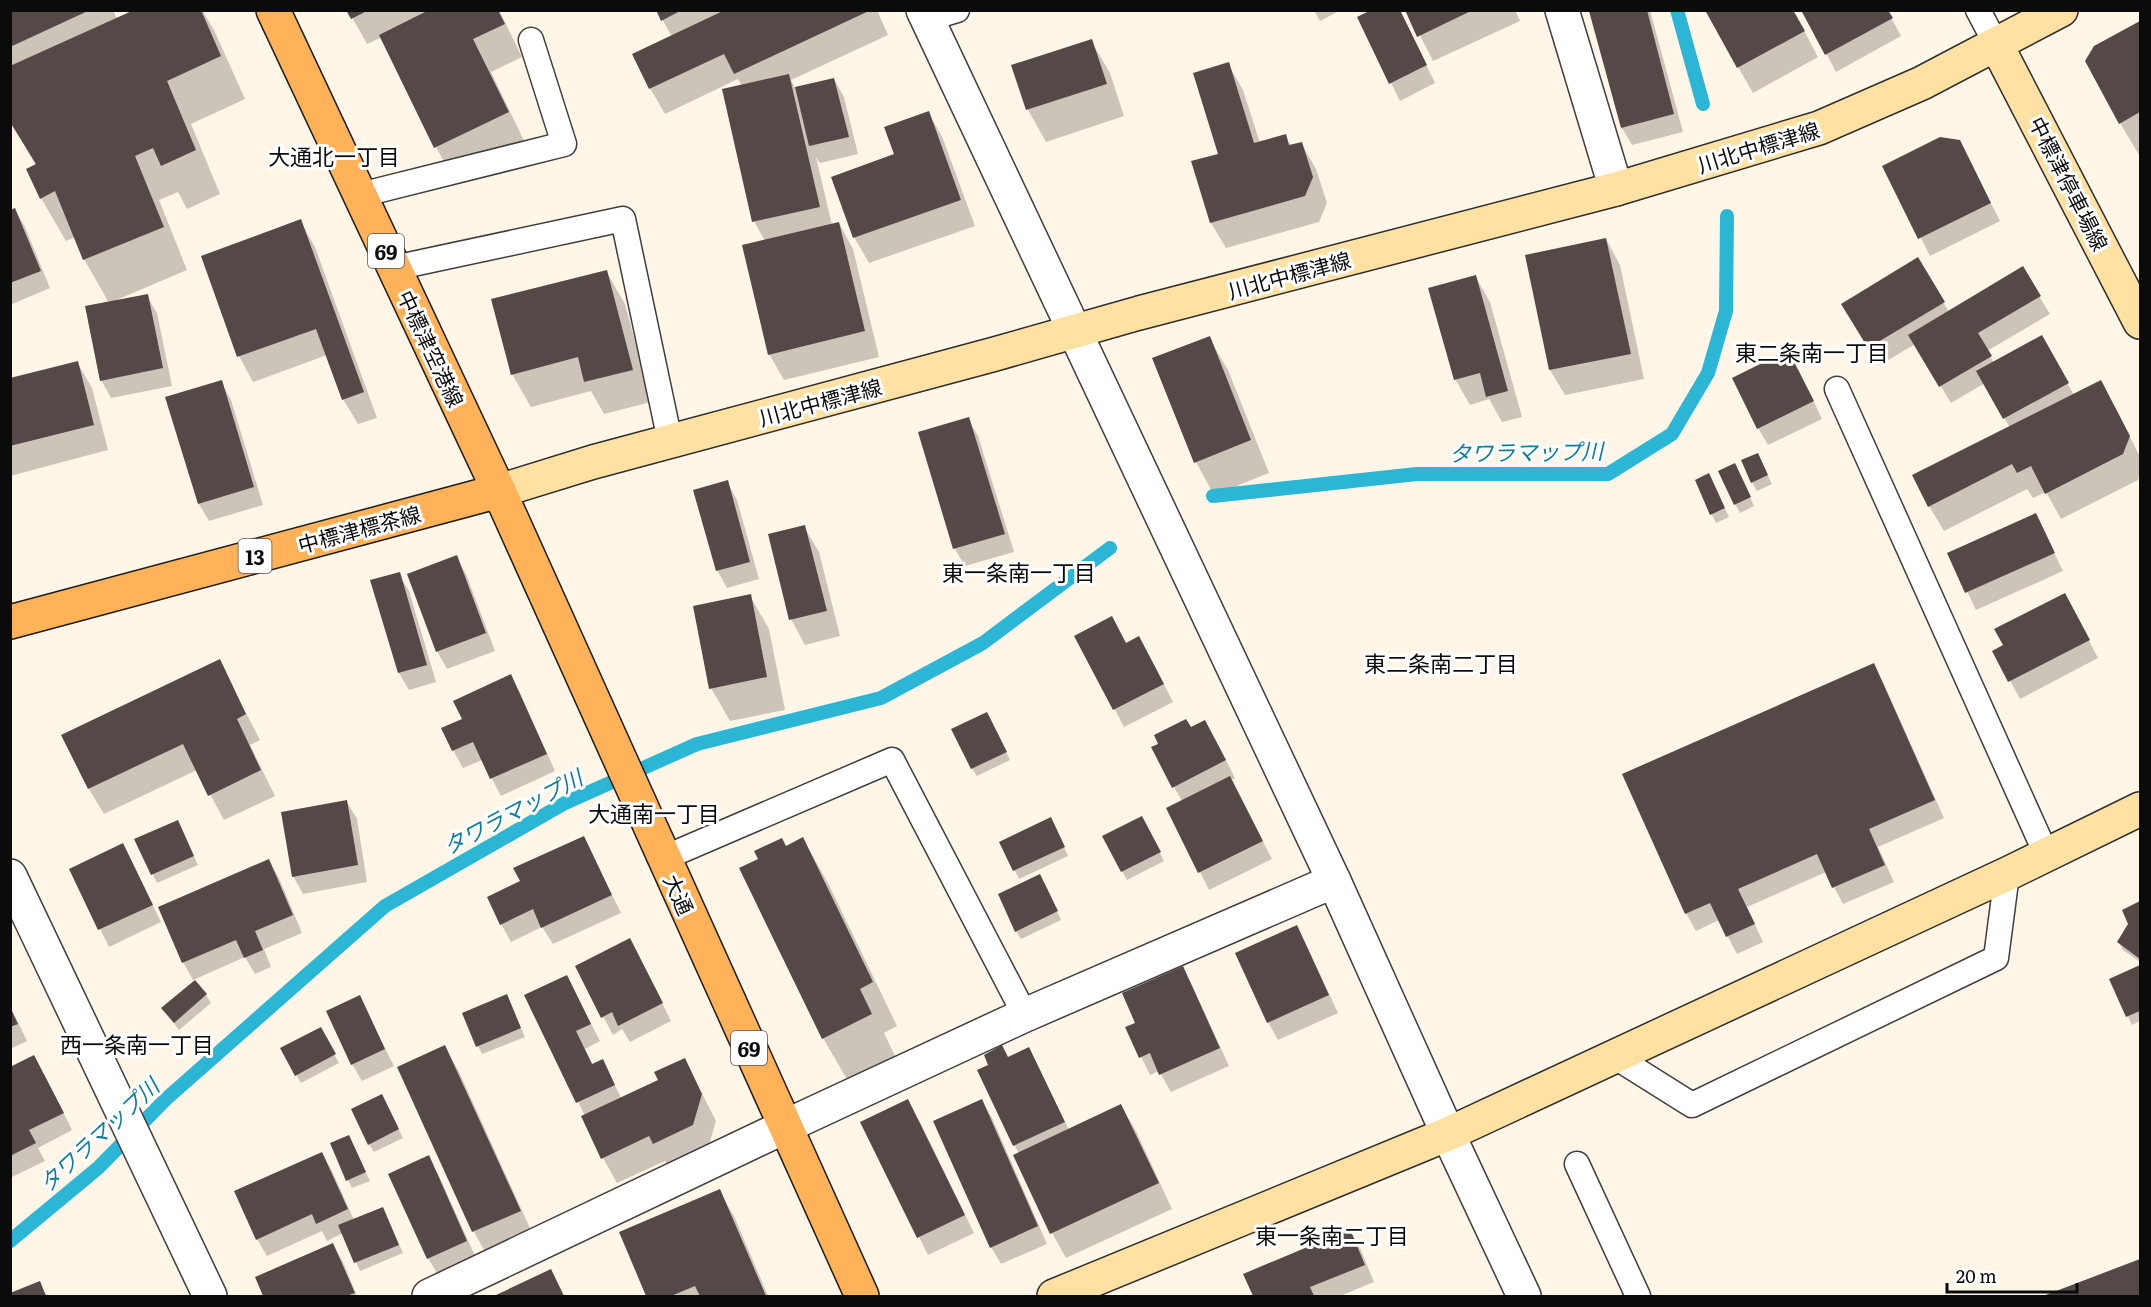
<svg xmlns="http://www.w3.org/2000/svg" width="2151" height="1307" font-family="Literata,'Noto Sans JP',serif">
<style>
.shadow{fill:#0003}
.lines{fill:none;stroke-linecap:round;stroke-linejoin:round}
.stream{stroke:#2cb6d5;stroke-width:14}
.building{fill:#544946}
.lane-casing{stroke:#3e3e3e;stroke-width:27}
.street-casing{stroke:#3e3e3e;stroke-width:36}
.secondary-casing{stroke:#2d2d2d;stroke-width:36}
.primary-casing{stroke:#1c1c1c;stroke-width:36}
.lane{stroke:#fff;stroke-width:24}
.street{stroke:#fff;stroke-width:33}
.secondary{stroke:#ffe1a3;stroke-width:33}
.primary{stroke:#ffb258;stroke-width:33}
.labels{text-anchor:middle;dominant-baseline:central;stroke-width:6;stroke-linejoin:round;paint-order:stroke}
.shield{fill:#fff;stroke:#545454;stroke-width:1.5}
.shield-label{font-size:20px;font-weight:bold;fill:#0b0b0b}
.street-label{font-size:21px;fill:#0b0b0b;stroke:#fff}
.neighbourhood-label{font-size:22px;fill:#0b0b0b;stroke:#fff}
.water-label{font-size:22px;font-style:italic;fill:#0e7c9b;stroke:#fff}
</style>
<rect width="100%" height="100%" fill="#fff6e8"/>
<!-- shadow -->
<g class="shadow">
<path d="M 10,10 L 113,10 L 117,19 L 137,10 L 202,10 L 214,30 L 245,99 L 191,124 L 220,194 L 187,209 L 178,192 L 159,200 L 187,270 L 114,301 L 147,296 L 157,313 L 172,386 L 111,398 L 101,380 L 109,303 L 84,259 L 75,237 L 66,241 L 41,198 L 36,166 L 10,118 Z"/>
<path d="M 348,10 L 499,10 L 522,57 L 491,72 L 526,145 L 454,180 L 436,147 L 382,37 L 367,44 Z"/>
<path d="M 657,10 L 877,10 L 888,35 L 791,80 L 795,88 L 834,79 L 844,97 L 858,154 L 820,163 L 816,157 L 832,225 L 839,223 L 853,249 L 879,357 L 784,380 L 769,354 L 765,241 L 754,221 L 742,86 L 738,79 L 665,114 L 650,88 L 672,37 Z"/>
<path d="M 1314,10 L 1341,10 L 1320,21 Z"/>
<path d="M 1407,10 L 1515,10 L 1520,21 L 1433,61 Z"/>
<path d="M 1597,10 L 1650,10 L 1683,132 L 1632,145 L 1622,128 L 1591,12 Z"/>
<path d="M 1793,10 L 1818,57 L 1753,93 L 1738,67 Z"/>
<path d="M 1803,10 L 1887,10 L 1901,36 L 1836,72 Z"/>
<path d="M 1359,18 L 1403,18 L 1435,83 L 1400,101 Z"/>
<path d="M 2140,23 L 2140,154 L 2139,155 L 2120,123 L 2095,47 Z"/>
<path d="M 1091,41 L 1110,73 L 1124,116 L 1046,142 L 1028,110 L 1013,66 Z"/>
<path d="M 1228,64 L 1243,90 L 1260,143 L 1285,135 L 1291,146 L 1301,143 L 1316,169 L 1327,203 L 1319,222 L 1226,248 L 1211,223 L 1193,162 L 1220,155 Z"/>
<path d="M 929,113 L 943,139 L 975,226 L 869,263 L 854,237 L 896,155 Z"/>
<path d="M 1969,160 L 2000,221 L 1930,256 L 1884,166 Z"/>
<path d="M 15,210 L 25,227 L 50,288 L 10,305 L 10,212 Z"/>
<path d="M 300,221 L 315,247 L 377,418 L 358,424 L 343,399 L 327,355 L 253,382 L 239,356 L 203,257 Z"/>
<path d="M 1606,239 L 1620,265 L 1644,379 L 1565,395 L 1550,370 L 1526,256 Z"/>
<path d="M 1918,259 L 1949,312 L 2022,268 L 2050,314 L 1987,351 L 1994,363 L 2041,337 L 2074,395 L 2115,407 L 2140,457 L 2140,471 L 2138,480 L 2061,519 L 2046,492 L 2033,498 L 2027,489 L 1944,531 L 1929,506 L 2010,428 L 1985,383 L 1951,403 L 1915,344 L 1880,365 L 1853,321 Z"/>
<path d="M 606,271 L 625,304 L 651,402 L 604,414 L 591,391 L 531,407 L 512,374 Z"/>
<path d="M 1475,276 L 1490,302 L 1522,417 L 1502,422 L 1489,399 L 1470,405 L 1455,379 Z"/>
<path d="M 1209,338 L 1228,370 L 1269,473 L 1214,495 L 1196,462 L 1154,359 Z"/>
<path d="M 77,362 L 92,388 L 108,450 L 10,476 L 10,380 Z"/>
<path d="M 1798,369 L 1822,419 L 1768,445 L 1758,428 Z"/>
<path d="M 221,382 L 231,400 L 263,505 L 209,521 L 199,504 L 167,398 Z"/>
<path d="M 968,419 L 978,436 L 1014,552 L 965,566 L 955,549 L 920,433 Z"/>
<path d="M 1762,463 L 1772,484 L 1757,491 L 1752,482 Z"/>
<path d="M 1739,473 L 1754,506 L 1740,513 L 1735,504 Z"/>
<path d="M 1696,481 L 1713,483 L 1729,517 L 1716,523 Z"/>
<path d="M 727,482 L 737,500 L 759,579 L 727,588 L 717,570 Z"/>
<path d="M 2035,514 L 2063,571 L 1976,610 L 1949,553 Z"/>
<path d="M 804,527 L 819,552 L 840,636 L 805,645 L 791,619 Z"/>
<path d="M 456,557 L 466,574 L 495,651 L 447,669 L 437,651 Z"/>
<path d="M 399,574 L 409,591 L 436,682 L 409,690 L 399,673 Z"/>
<path d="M 750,596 L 769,629 L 785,710 L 730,721 L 711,688 Z"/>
<path d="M 2074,612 L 2098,658 L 2020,699 L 1994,651 Z"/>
<path d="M 1076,636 L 1126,645 L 1149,655 L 1173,702 L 1124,727 Z"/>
<path d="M 219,661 L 260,740 L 250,745 L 275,796 L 224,820 L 197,770 L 104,814 L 89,789 Z"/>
<path d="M 1873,665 L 1883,682 L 1944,818 L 1878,847 L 1894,882 L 1843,904 L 1826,872 L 1747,907 L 1763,942 L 1737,954 L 1719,920 L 1696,931 L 1686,913 L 1624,775 Z"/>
<path d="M 510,676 L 520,693 L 555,771 L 501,796 L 482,760 L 463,768 L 453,750 L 464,720 Z"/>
<path d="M 992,722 L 1010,760 L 977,776 L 972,768 Z"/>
<path d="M 1190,729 L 1215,739 L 1235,778 L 1231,780 L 1272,859 L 1209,890 L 1168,808 L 1182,801 L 1174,787 Z"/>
<path d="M 347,802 L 357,819 L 367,882 L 303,894 L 293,876 Z"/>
<path d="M 1146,826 L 1164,861 L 1127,880 L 1122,871 Z"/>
<path d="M 1055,828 L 1068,856 L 1019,879 L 1001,843 Z"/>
<path d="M 182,830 L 198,865 L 157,883 L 136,840 Z"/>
<path d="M 584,838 L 621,913 L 553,944 L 542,927 L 511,942 L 501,924 L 522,882 Z"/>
<path d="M 803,839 L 828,883 L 897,1026 L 884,1033 L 896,1058 L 848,1081 L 823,1038 L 786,848 Z"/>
<path d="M 123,845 L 161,922 L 109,947 L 71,870 Z"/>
<path d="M 269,861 L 279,878 L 302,933 L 264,949 L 271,967 L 255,974 L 245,957 L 193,980 L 183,962 Z"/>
<path d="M 1045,884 L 1061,920 L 1021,939 L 1016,931 Z"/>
<path d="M 2140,903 L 2140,962 L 2123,950 L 2119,942 L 2130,924 L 2124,910 Z"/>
<path d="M 1296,927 L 1306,944 L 1338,1013 L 1278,1040 L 1268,1022 L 1237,953 Z"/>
<path d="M 639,957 L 671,1021 L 630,1042 L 622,1029 L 613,1035 L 577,967 Z"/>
<path d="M 2140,967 L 2140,1021 L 2132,1025 L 2111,980 Z"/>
<path d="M 1182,968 L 1192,985 L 1229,1066 L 1171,1092 L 1159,1071 L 1150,1075 L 1127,1028 L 1137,1024 Z"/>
<path d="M 567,976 L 600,1041 L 585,1049 L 593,1065 L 602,1061 L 622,1099 L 660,1080 L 685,1060 L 716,1121 L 707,1151 L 669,1169 L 665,1161 L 617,1183 L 603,1158 L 585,1116 L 526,995 Z"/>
<path d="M 206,995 L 211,1003 L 179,1030 L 163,1008 Z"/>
<path d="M 507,996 L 525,1037 L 482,1054 L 478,1046 Z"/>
<path d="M 359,997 L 394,1066 L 362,1081 L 352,1064 Z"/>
<path d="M 10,1006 L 27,1041 L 10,1049 Z"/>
<path d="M 320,1029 L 339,1063 L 301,1083 L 282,1049 Z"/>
<path d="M 445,1047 L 459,1072 L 534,1237 L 488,1257 L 474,1232 L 399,1067 Z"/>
<path d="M 1029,1049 L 1069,1130 L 1121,1106 L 1136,1131 L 1172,1209 L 1066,1258 L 1052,1233 L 1019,1154 L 979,1071 Z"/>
<path d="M 10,1069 L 44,1074 L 72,1130 L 38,1148 L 45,1161 L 10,1178 Z"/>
<path d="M 982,1101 L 992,1118 L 1047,1244 L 1001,1264 L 991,1247 Z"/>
<path d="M 386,1104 L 403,1138 L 374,1152 L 369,1144 Z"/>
<path d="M 918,1118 L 974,1233 L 928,1255 L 862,1123 Z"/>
<path d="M 349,1137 L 370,1181 L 352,1188 L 348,1180 Z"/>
<path d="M 322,1153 L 332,1171 L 354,1220 L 383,1208 L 403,1253 L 360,1271 L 343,1233 L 327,1241 L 322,1231 L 267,1256 L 257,1239 Z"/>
<path d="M 428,1157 L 438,1174 L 476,1258 L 438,1275 L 428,1258 Z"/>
<path d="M 719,1191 L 734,1216 L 768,1296 L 648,1296 L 621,1232 Z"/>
<path d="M 1350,1231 L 1360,1248 L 1374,1282 L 1340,1296 L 1254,1296 L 1245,1274 Z"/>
<path d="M 333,1245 L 343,1262 L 357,1296 L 265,1296 L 257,1278 Z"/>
<path d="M 2140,1260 L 2140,1296 L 2047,1296 Z"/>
<path d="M 550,1271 L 564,1296 L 499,1296 Z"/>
<path d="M 39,1283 L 47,1296 L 10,1296 L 10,1294 Z"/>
</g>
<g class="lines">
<!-- stream -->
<g class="stream">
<path d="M 1677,10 L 1703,104"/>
<path d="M 1213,496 L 1417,474 L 1608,474 L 1672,434 L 1708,373 L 1726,311 L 1727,216"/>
<path d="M 10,1241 L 98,1168 L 166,1099 L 385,906 L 565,803 L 697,744 L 881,698 L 983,643 L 1110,548"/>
</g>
</g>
<!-- building -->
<g class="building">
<path d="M 10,10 L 90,10 L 10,47 Z"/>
<path d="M 134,10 L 201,10 L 221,56 L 167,81 L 196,150 L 161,166 L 153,148 L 135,156 L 164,227 L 83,260 L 55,191 L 40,199 L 26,169 L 36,164 L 10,122 L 10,66 Z"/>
<path d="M 346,10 L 369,10 L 351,19 Z"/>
<path d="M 429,10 L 498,10 L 505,24 L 473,39 L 509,112 L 434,148 L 379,35 Z"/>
<path d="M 656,10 L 682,10 L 661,21 Z"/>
<path d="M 725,10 L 871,10 L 734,74 L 724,54 L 649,89 L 632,54 Z"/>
<path d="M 1371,10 L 1400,10 L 1427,65 L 1389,84 L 1357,17 Z"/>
<path d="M 1405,10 L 1473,10 L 1417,37 Z"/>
<path d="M 1647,10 L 1674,114 L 1621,128 L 1589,11 Z"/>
<path d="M 1705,10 L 1793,10 L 1805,31 L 1737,68 Z"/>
<path d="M 1801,10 L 1888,10 L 1893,18 L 1825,55 Z"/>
<path d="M 2140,21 L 2140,112 L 2119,124 L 2085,61 L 2094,46 Z"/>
<path d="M 1092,39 L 1107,84 L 1026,110 L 1011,65 Z"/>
<path d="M 1229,62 L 1254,143 L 1286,134 L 1289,145 L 1302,142 L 1313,177 L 1305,196 L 1210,223 L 1191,161 L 1218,154 L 1193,73 Z"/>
<path d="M 789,74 L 820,207 L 752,222 L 722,89 Z"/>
<path d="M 834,78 L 849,137 L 809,146 L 795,87 Z"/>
<path d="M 929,111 L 961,200 L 853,238 L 831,177 L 894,154 L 884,127 Z"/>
<path d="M 1940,137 L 1960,140 L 1991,203 L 1918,239 L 1882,166 Z"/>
<path d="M 15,208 L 41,271 L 10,283 L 10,210 Z"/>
<path d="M 301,219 L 364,392 L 342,400 L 316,329 L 237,357 L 201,256 Z"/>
<path d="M 839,222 L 865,331 L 768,355 L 742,245 Z"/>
<path d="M 1606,238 L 1631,354 L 1549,370 L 1525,255 Z"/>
<path d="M 1918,257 L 1945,302 L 1868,348 L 1841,304 Z"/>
<path d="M 2023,266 L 2041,296 L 1978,333 L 1992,356 L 1939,387 L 1908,335 Z"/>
<path d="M 607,270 L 633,370 L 584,382 L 578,357 L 511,375 L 491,299 Z"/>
<path d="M 1476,275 L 1508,391 L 1486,397 L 1480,373 L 1454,380 L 1428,288 Z"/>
<path d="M 148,294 L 163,368 L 100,381 L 85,306 Z"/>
<path d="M 2042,335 L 2069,383 L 2003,419 L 1976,371 Z"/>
<path d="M 1210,336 L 1251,440 L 1194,463 L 1152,358 Z"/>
<path d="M 1788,350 L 1814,401 L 1757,429 L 1732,378 Z"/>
<path d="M 78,361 L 94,425 L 10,446 L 10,378 Z"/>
<path d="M 222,380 L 254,487 L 198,504 L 165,397 Z"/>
<path d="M 2101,380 L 2130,436 L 2123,454 L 2045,494 L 2031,466 L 2017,473 L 2012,464 L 1928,507 L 1912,475 Z"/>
<path d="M 969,417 L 1005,534 L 953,549 L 918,432 Z"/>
<path d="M 1758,453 L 1768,475 L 1751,483 L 1741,460 Z"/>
<path d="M 1735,463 L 1751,497 L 1734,505 L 1718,471 Z"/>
<path d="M 1709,473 L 1725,508 L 1710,515 L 1695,480 Z"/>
<path d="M 728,480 L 750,562 L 716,571 L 693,490 Z"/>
<path d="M 2036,513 L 2055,553 L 1965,593 L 1947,553 Z"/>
<path d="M 805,525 L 827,611 L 789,620 L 768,534 Z"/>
<path d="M 457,555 L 486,633 L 436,652 L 407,574 Z"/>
<path d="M 400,572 L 427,665 L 398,673 L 370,580 Z"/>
<path d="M 2065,593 L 2090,640 L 2008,682 L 1992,651 L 2003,645 L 1994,629 Z"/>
<path d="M 751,594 L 767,677 L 709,689 L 693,606 Z"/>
<path d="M 1112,616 L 1126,643 L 1139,636 L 1164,684 L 1113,710 L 1074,636 Z"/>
<path d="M 220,659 L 246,714 L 237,719 L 261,770 L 208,796 L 183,744 L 88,789 L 61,735 Z"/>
<path d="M 1874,663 L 1935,800 L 1869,829 L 1885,865 L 1832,888 L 1817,854 L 1738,889 L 1755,924 L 1726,937 L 1710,903 L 1685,914 L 1622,774 Z"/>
<path d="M 511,674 L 547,754 L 490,779 L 473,742 L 452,751 L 441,728 L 462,719 L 453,701 Z"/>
<path d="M 987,712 L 1007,752 L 971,769 L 951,729 Z"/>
<path d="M 1186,719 L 1191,727 L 1205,720 L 1226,760 L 1172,788 L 1151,747 L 1158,744 L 1154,735 Z"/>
<path d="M 1230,776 L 1263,841 L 1198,873 L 1166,808 Z"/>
<path d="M 347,800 L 358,865 L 292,877 L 281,812 Z"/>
<path d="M 1142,816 L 1161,852 L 1121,872 L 1102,836 Z"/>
<path d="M 1051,817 L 1065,847 L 1013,871 L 999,842 Z"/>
<path d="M 178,820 L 194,856 L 151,875 L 134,839 Z"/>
<path d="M 584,836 L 612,895 L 541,928 L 533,909 L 500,925 L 487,897 L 520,881 L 513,868 Z"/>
<path d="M 803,837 L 873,982 L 860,989 L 872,1014 L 822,1039 L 739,868 L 758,859 L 754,851 L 782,838 L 786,846 Z"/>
<path d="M 123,843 L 153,905 L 98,930 L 69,869 Z"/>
<path d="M 269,859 L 293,915 L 255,931 L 263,950 L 244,958 L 236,940 L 182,963 L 158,907 Z"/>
<path d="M 1040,874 L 1058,911 L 1015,932 L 998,894 Z"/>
<path d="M 2140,901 L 2140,959 L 2117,942 L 2128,924 L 2122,910 Z"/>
<path d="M 1297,925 L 1329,995 L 1267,1023 L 1235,953 Z"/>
<path d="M 630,938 L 663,1003 L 618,1026 L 612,1012 L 601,1018 L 575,966 Z"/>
<path d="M 2140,965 L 2140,1011 L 2126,1017 L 2109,979 Z"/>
<path d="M 1183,966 L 1220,1048 L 1159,1075 L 1150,1053 L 1139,1058 L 1125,1027 L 1135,1023 L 1122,993 Z"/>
<path d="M 567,975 L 591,1024 L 576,1031 L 592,1064 L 603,1059 L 615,1085 L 576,1103 L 524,995 Z"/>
<path d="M 195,980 L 207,994 L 174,1023 L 161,1008 Z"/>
<path d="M 507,994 L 521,1028 L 476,1047 L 462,1013 Z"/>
<path d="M 360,995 L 385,1049 L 351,1065 L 326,1011 Z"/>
<path d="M 10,1007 L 18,1024 L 10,1027 Z"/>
<path d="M 321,1027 L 336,1054 L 295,1076 L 280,1048 Z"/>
<path d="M 445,1045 L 521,1211 L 472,1232 L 397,1067 Z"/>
<path d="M 1002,1045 L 1008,1057 L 1029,1047 L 1065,1122 L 1013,1146 L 977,1070 L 988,1065 L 984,1055 Z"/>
<path d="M 34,1055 L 64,1113 L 29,1130 L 36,1143 L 10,1156 L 10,1067 Z"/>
<path d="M 685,1058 L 702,1094 L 693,1125 L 653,1144 L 649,1136 L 601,1159 L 581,1116 L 658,1080 L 654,1072 Z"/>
<path d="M 382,1094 L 399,1129 L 368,1145 L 351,1109 Z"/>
<path d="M 908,1099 L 965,1215 L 917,1238 L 860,1122 Z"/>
<path d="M 982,1099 L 1038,1226 L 990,1248 L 933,1121 Z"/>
<path d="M 1121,1104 L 1159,1183 L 1050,1234 L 1013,1155 Z"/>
<path d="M 349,1135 L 366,1172 L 346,1181 L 330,1143 Z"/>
<path d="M 322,1152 L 348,1209 L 316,1224 L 312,1214 L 256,1240 L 234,1191 Z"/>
<path d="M 429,1155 L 467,1241 L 427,1259 L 388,1174 Z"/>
<path d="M 720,1189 L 766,1296 L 700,1296 L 695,1286 L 671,1296 L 646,1296 L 619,1232 Z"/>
<path d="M 383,1207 L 399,1245 L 354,1263 L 338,1225 Z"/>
<path d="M 1350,1229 L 1365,1265 L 1310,1287 L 1314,1296 L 1253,1296 L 1243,1274 Z"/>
<path d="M 333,1243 L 355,1293 L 346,1296 L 263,1296 L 255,1277 Z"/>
<path d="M 2140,1259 L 2140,1296 L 2043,1296 Z"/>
<path d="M 551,1269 L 564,1296 L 494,1296 Z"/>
<path d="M 40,1281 L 46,1296 L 10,1296 L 10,1293 Z"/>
</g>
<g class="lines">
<!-- lane casing -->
<g class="lane-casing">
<g id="lane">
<path d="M 1978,10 L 1997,46"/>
<path d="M 927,19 L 957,10"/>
<path d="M 360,195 L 564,144 L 531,40"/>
<path d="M 394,268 L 623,219 L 670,441"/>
<path d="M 1837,389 L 2047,856"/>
<path d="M 664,858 L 892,760 L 1025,1015"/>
<path d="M 1614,1056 L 1692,1105 L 1996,958 L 2007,874"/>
<path d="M 1577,1164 L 1638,1296"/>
</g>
</g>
<!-- street casing -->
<g class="street-casing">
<g id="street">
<path d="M 923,10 L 1334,881 L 1448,1134 L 1524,1296"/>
<path d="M 1562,10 L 1616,189"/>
<path d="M 10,876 L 210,1296"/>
<path d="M 429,1296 L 784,1127 L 1025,1015 L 1334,881"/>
</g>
</g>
<!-- secondary casing -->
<g class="secondary-casing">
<g id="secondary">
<path d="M 1997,46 L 2140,322"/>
<path d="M 499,491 L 593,462 L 995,354 L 1139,313 L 1616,189 L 1819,128 L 1922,83 L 2061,10"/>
<path d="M 1054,1296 L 1448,1134 L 2007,874 L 2140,809"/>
</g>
</g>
<!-- primary casing -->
<g class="primary-casing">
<g id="primary">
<path d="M 273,10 L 499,491 L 862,1296"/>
<path d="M 10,622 L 499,491"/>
</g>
</g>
<!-- lane -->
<use href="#lane" class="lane"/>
<!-- street -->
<use href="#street" class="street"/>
<!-- secondary -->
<use href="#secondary" class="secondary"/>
<!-- primary -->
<use href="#primary" class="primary"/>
</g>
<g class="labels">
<!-- shield labels -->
<g class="shield">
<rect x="368" y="234" width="36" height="34" rx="4.5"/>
<rect x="238.5" y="539" width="33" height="34" rx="4.5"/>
<rect x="731" y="1031" width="36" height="34" rx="4.5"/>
</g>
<g class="shield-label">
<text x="386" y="251">69</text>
<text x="255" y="556">13</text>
<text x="749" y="1048">69</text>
</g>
<!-- street labels -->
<g class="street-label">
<text transform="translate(1758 146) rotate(-17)">川北中標津線</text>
<text transform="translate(2070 183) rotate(63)">中標津停車場線</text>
<text transform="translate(1289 274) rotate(-15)">川北中標津線</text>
<text transform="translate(432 348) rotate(65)">中標津空港線</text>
<text transform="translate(820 401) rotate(-15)">川北中標津線</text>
<text transform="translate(359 528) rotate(-15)">中標津標茶線</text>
<text transform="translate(680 894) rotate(66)">大通</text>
</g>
<!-- neighbourhood labels -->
<g class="neighbourhood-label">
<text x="334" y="155">大通北一丁目</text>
<text x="1812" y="351">東二条南一丁目</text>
<text x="1019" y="571">東一条南一丁目</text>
<text x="1441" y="662">東二条南二丁目</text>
<text x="654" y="812">大通南一丁目</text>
<text x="137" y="1043">西一条南一丁目</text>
<text x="1332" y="1234">東一条南二丁目</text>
</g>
<!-- water labels -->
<g class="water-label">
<text transform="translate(1526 451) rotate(-1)">タワラマップ川</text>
<text transform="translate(512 811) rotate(-28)">タワラマップ川</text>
<text transform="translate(98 1134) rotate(-43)">タワラマップ川</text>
</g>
</g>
<!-- border -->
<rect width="2151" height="1307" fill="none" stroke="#0b0b0b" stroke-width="24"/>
<!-- scale -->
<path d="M1947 1283v9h130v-9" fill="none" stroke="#0b0b0b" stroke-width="3"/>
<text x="1956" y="1283" font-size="18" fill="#0b0b0b" stroke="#ffffff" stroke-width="4.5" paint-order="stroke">20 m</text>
</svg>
